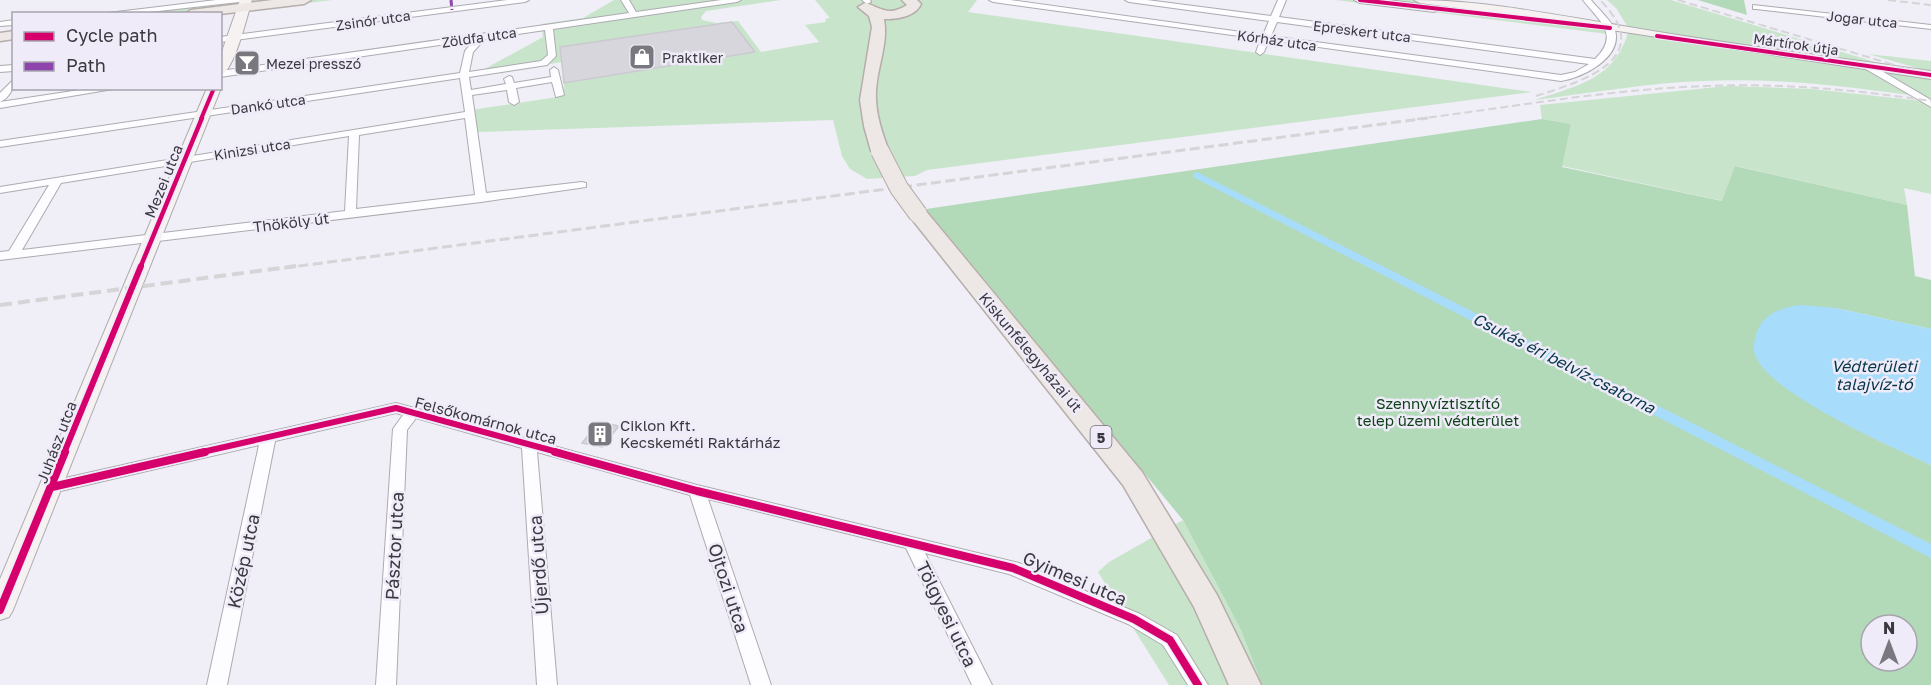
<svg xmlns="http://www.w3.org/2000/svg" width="1931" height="685" font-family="'Golos Text',sans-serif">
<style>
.green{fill:#c8e5cc}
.forest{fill:#b2d9b8;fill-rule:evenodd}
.water{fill:#a7dcfb}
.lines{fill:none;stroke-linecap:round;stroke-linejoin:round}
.canal{fill:#a7dcfb;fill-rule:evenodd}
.building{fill:#d7d6dc;stroke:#cbc9d0;stroke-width:1.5}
.street-casing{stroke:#adabb1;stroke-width:2}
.secondary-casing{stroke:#adabb1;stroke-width:2}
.primary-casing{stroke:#b7adaa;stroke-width:3}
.street{fill:#fdfcfe;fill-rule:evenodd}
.secondary{fill:#f5f2f1;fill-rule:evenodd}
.primary{fill:#ede8e5;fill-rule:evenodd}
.rail-far2{stroke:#d5d4d7;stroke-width:2;stroke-dasharray:8 4;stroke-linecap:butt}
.rail-far1{stroke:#d5d4d7;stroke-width:3;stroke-dasharray:10 4.5;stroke-linecap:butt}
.rail{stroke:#d5d4d7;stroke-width:4;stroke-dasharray:12 6;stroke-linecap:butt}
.primary-bridge-casing{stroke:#b7adaa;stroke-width:20;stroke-linecap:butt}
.primary-bridge{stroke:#ede8e5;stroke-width:18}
.quiet{stroke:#8e44ad;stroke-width:3;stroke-dasharray:6 3;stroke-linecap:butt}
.cycleway-far3-casing{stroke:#efebf9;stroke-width:6}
.cycleway-far2-casing{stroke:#efebf9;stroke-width:8}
.cycleway-far1-casing{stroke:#efebf9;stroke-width:10}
.cycleway-casing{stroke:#efebf9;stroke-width:11}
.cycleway-far3{stroke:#d6006c;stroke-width:4}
.cycleway-far2{stroke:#d6006c;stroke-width:4.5}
.cycleway-far1{stroke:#d6006c;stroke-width:6}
.cycleway{stroke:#d6006c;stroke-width:8}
.labels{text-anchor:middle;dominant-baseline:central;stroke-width:5;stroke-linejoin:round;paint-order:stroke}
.far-street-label{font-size:14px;fill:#3b393f;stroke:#efebf9}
.far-poi-label{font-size:14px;fill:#3b393f;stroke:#efebf9;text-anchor:start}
.shield{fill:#efebf9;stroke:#716e77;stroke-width:1.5}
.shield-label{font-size:14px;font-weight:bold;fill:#3b393f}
.street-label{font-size:15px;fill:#3b393f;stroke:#efebf9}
.park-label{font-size:15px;fill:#0e4217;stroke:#efebf9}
.poi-label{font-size:15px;fill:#3b393f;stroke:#efebf9;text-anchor:start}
.water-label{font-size:16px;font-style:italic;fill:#08374b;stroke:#efebf9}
.near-street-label{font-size:18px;fill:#3b393f;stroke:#efebf9}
</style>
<rect width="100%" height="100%" fill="#f0eef6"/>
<!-- green -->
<g class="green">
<path d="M 225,0 L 332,0 L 221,14 L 87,14 Z"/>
<path d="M 614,0 L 781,0 L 706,11 L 701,17 L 702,20 L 716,23 L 738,21 L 761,52 L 819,42 L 805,25 L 826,22 L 825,19 L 830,18 L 815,0 L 977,0 L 968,12 L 1532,92 L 927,170 L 915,176 L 867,179 L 850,169 L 842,156 L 833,120 L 478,132 L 471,110 L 564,96 L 564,83 L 755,52 L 732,22 L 560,47 L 562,62 L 470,77 L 543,37 L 541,24 L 583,18 Z"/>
<path d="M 1336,0 L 1444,0 L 1598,22 L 1608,34 Z"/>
<path d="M 1607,0 L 1671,0 L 1931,79 L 1931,98 C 1856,88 1779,77 1703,81 C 1647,83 1591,93 1535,100 C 1579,85 1616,79 1629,29 L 1616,8 Z"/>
<path d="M 1868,54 L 1931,61 L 1931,72 Z"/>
<path d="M 1727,86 L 1812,89 L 1931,102 L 1931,194 L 1904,188 L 1907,205 L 1736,166 L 1723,201 L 1562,166 L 1571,124 L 1542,119 L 1540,105 Z"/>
<path d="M 1183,520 L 1241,630 L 1262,685 L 1169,685 L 1098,572 L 1109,562 Z"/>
</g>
<!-- forest -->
<g class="forest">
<path d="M 1698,0 L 1744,0 L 1747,15 Z"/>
<path d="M 1542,119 L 1571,124 L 1562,167 L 1722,201 L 1735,166 L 1907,205 L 1915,276 L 1931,280 L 1931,329 L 1836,308 L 1778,381 C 1824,417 1878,440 1931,465 L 1931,685 L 1262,685 L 1241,630 L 1183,520 L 926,209 ZM 1871,625 L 1907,625 L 1907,661 L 1871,661 Z"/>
</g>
<!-- water -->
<path class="water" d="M 1801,305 L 1836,308 L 1931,329 L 1931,465 C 1893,447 1769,394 1755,355 C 1752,347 1755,339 1757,332 C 1763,313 1784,307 1801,305 Z"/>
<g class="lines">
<!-- canal -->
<path class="canal" d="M 1197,172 L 1931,544 L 1931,558 L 1193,177 L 1193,173 Z"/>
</g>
<!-- building -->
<g class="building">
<path d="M 732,22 L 755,52 L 564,83 L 560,47 Z"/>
<path d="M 599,422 L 619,426 L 602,447 L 582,443 Z"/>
</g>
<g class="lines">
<!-- street casing -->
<g class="street-casing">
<g id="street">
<path d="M 216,0 L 243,0 L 239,2 L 132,14 L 100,14 Z"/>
<path d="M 507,0 L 529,0 L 525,2 L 220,42 L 220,37 Z"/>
<path d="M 621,0 L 629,0 L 636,12 L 721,0 L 741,0 L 737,2 L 553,29 L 556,56 L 547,65 L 469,77 L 471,90 L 506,84 L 504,79 L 509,76 L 512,77 L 514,83 L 551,77 L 550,70 L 554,67 L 558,70 L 564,95 L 556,97 L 552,82 L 516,88 L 519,102 L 514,105 L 509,102 L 507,90 L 472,95 L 486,193 L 582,182 L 586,183 L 586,187 L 481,202 L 0,260 L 0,252 L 9,251 L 49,185 L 0,193 L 0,187 L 465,112 L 460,78 L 0,147 L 0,141 L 460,73 L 465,51 L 474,40 L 220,77 L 220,71 L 629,13 ZM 545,30 L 548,55 L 541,61 L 469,72 L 473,52 L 485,39 ZM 465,118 L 475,195 L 356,209 L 359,135 ZM 349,136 L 345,211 L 22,250 L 61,183 Z"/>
<path d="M 862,0 L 870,0 L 871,2 L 867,4 Z"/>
<path d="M 989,0 L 1010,0 L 1263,35 L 1269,21 L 1129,2 L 1125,0 L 1147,0 L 1271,16 L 1278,0 L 1286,0 L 1279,17 L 1595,59 C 1620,34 1600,22 1583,0 L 1591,0 C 1598,9 1611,20 1615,30 C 1623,58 1582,78 1561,81 L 1269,40 L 1264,52 L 1260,55 L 1256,52 L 1261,39 L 993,2 ZM 1277,22 L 1589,64 L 1575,72 L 1561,75 L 1271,36 Z"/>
<path d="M 1753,5 L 1931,25 L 1931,29 L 1756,9 L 1753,9 Z"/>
<path d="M 14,20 L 14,25 L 0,26 L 0,22 Z"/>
<path d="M 1864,64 L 1870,64 L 1931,100 L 1931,107 L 1864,68 Z"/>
<path d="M 14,65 L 14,71 L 0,72 L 0,66 Z"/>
<path d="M 14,79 C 14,89 9,98 0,102 L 0,93 Z"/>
<path d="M 93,88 L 119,88 L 0,108 L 0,102 Z"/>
<path d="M 396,403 L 697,485 L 1019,563 L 1140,614 L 1177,635 L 1208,685 L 1188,685 L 1163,645 L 1128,624 L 1009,574 L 925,553 L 992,685 L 972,685 L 906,548 L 708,499 L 771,685 L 751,685 L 690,495 L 537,452 L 557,685 L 537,685 L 522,448 L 416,418 L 407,430 L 396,685 L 376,685 L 393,429 L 403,415 L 396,413 L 275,441 L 227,685 L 207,685 L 259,445 L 52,493 L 46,491 L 44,487 L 46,483 L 52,481 Z"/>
</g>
</g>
<!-- secondary casing -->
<g class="secondary-casing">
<g id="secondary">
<path d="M 240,0 L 252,0 C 247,16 235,70 220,76 L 220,57 Z"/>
<path d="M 1354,0 L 1388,0 L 1434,6 L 1440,9 L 1434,12 L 1360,3 Z"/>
<path d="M 1414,0 C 1485,0 1554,15 1623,26 C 1725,44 1828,56 1931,71 L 1931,79 C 1761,54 1591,25 1420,3 Z"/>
<path d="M 207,88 L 221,88 L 13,610 L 9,617 L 0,620 L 0,579 Z"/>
</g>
</g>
<!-- primary casing -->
<g class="primary-casing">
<g id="primary">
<path d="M 272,0 L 311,0 L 304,4 L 220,14 L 185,14 L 191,10 Z"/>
<path d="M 902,0 L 917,0 L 921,4 C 915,17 897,19 884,19 C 888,40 880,60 877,81 C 873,105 880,128 889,151 L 880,156 L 871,151 L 864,126 L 860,100 L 872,27 L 869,16 L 858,7 L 865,3 C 882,8 888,17 907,5 Z"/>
<path d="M 14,31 L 14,39 L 0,41 L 0,33 Z"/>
<path d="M 918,208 L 925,210 L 1142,472 L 1217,595 L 1261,685 L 1229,685 L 1194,607 L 1123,485 L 911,218 L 909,214 L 911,210 Z"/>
</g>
</g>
<!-- street -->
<use href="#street" class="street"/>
<!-- secondary -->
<use href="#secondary" class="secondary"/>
<!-- primary -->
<use href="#primary" class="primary"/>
<!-- rail-far2 -->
<g class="rail-far2">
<path d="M 1678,0 L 1931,76"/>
<path d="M 1888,0 L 1931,5"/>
<path d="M 1536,96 C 1584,81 1658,58 1600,0"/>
<path d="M 1417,119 C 1513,107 1610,89 1708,86 C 1783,83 1857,90 1931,101"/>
</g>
<!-- rail-far1 -->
<path class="rail-far1" d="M 284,268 L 1428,118"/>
<!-- rail -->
<path class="rail" d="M 0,305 L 296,266"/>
<!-- primary-bridge casing -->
<g class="primary-bridge-casing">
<path id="primary-bridge" d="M 880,151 L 899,188 L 918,214"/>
</g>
<!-- primary-bridge -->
<use href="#primary-bridge" class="primary-bridge"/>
<!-- quiet -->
<path class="quiet" d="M 451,0 L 452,10"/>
<!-- cycleway-far3 casing -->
<g class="cycleway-far3-casing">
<g id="cycleway-far3">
<path d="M 1360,0 L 1610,28"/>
<path d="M 1657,36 L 1931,75"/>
<path d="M 201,119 L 214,88"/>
</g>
</g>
<!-- cycleway-far2 casing -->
<g class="cycleway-far2-casing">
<path id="cycleway-far2" d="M 140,268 L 202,118"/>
</g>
<!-- cycleway-far1 casing -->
<g class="cycleway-far1-casing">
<g id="cycleway-far1">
<path d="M 64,453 L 141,266"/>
<path d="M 198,453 L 396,408 L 561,453"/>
</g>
</g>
<!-- cycleway casing -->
<g class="cycleway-casing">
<g id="cycleway">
<path d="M 555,452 L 697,491 L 1013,568 L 1134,619 L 1170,640 L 1198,685"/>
<path d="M 52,487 L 205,452"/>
<path d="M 0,610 L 65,452"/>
</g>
</g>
<!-- cycleway-far3 -->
<use href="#cycleway-far3" class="cycleway-far3"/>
<!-- cycleway-far2 -->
<use href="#cycleway-far2" class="cycleway-far2"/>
<!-- cycleway-far1 -->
<use href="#cycleway-far1" class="cycleway-far1"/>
<!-- cycleway -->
<use href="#cycleway" class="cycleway"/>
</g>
<!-- icons -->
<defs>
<g id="shop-square" transform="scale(1.35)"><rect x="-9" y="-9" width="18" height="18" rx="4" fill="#7a787f" stroke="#efebf9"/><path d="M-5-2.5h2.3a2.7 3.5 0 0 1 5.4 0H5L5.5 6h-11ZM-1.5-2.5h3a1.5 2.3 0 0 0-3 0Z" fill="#fff"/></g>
<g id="bar-square" transform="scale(1.35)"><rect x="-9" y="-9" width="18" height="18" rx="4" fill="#7a787f" stroke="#efebf9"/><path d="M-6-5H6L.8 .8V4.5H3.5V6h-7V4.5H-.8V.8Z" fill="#fff"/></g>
<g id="building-square" transform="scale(1.35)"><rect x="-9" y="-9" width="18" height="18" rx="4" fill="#7a787f" stroke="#efebf9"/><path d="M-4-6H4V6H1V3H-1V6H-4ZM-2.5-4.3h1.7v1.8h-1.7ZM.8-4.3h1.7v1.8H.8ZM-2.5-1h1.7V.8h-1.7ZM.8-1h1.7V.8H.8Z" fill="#fff"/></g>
</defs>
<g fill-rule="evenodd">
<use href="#shop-square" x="642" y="57"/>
<use href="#bar-square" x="247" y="63"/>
<use href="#building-square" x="600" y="434"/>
</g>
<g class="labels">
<!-- far-street labels -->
<g class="far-street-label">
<text transform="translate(1862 19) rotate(6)">Jogar utca</text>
<text transform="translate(373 20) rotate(-8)">Zsinór utca</text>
<text transform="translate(1362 31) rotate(7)">Epreskert utca</text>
<text transform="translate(479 37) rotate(-8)">Zöldfa utca</text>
<text transform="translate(1277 40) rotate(8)">Kórház utca</text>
<text transform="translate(1796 44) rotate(8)">Mártírok útja</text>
<text transform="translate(268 104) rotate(-8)">Dankó utca</text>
<text transform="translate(252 149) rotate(-9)">Kinizsi utca</text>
</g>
<!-- far-poi labels -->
<g class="far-poi-label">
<text x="662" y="57">Praktiker</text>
<text x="266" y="63">Mezei presszó</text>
</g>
<!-- shield labels -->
<rect class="shield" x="1090.5" y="426" width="21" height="22" rx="4.5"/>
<g class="shield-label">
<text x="1101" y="437">5</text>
</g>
<!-- street labels -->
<g class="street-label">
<text transform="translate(163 181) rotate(-68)">Mezei utca</text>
<text transform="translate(291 222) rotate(-7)">Thököly út</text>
<text transform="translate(1031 352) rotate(50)">Kiskunfélegyházai út</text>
<text transform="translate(486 420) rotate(15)">Felsőkomárnok utca</text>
<text transform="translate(56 442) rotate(-69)">Juhász utca</text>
</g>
<!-- park labels -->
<g class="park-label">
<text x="1438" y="403">Szennyvíztisztító<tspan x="1438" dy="17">telep üzemi védterület</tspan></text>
</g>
<!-- poi labels -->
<g class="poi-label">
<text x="620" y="425">Ciklon Kft.<tspan x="620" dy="17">Kecskeméti Raktárház</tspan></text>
</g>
<!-- water labels -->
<g class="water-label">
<text transform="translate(1564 363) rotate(27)">Csukás éri belvíz-csatorna</text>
<text x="1874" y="366">Védterületi<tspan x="1874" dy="18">talajvíz-tó</tspan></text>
</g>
<!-- near-street labels -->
<g class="near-street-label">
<text transform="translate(394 546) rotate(-87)">Pásztor utca</text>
<text transform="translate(243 561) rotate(-78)">Közép utca</text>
<text transform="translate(538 565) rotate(-94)">Újerdő utca</text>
<text transform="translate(1075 578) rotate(23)">Gyimesi utca</text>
<text transform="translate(729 588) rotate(72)">Ojtozi utca</text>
<text transform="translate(947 614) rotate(64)">Tölgyesi utca</text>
</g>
</g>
<!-- legend -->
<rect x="12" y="12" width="210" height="78" fill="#efebf9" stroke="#a7a4af" stroke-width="1.5"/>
<rect x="24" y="32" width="30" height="9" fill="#d6006c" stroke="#a7a4af" stroke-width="1.5"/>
<text x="66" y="42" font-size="18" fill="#3b393f">Cycle path</text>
<rect x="24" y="62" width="30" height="9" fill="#8e44ad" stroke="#a7a4af" stroke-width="1.5"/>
<text x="66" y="72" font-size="18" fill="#3b393f">Path</text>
<!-- north arrow -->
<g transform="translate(1889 643)"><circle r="28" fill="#efebf9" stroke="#a7a4af" stroke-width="1.5"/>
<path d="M0-4.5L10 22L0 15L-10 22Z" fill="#7a787f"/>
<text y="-9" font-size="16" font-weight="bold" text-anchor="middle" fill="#3b393f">N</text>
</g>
</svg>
